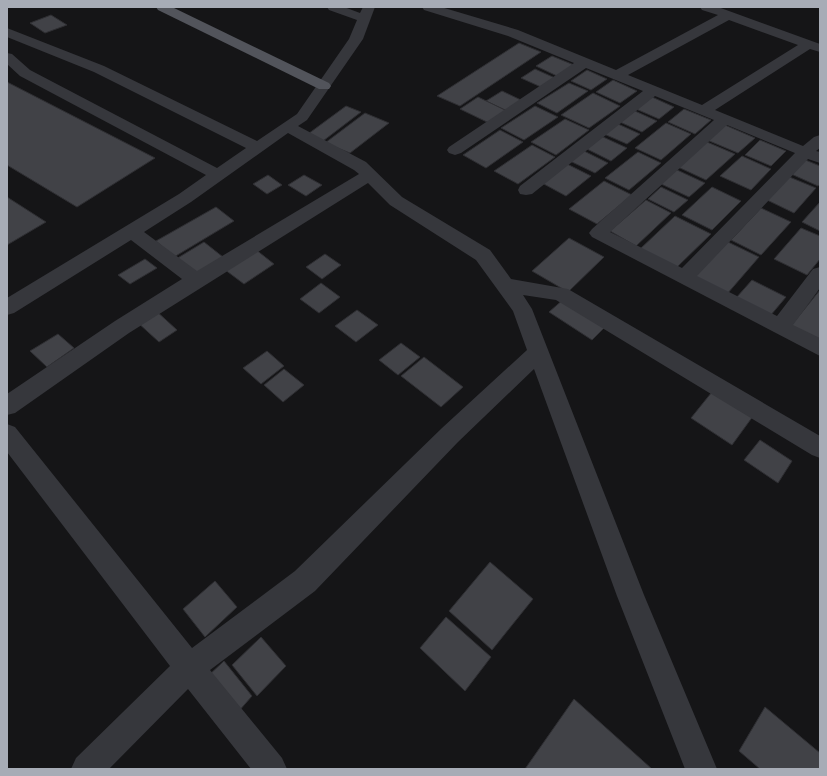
<svg xmlns="http://www.w3.org/2000/svg" width="827" height="776" font-family="Overpass,sans-serif">
<style>
.building{fill:#414247;stroke:#2f2f33}
.lines{fill:none;stroke-linecap:round;stroke-linejoin:round}
.minor{fill:#36373c;fill-rule:evenodd}
.major{fill:#52545b;fill-rule:evenodd}
</style>
<rect width="100%" height="100%" fill="#151517"/>
<!-- building -->
<g class="building">
<path d="M 51,15 L 67,25 L 45,33 L 30,23 Z"/>
<path d="M 519,43 L 541,52 L 460,106 L 437,96 Z"/>
<path d="M 552,56 L 574,65 L 557,76 L 536,66 Z"/>
<path d="M 535,69 L 555,78 L 541,87 L 521,78 Z"/>
<path d="M 587,70 L 607,79 L 591,90 L 571,81 Z"/>
<path d="M 613,80 L 637,91 L 620,103 L 596,92 Z"/>
<path d="M 7,82 L 155,158 L 77,207 L 7,165 Z"/>
<path d="M 569,83 L 588,91 L 557,113 L 537,103 Z"/>
<path d="M 502,91 L 523,101 L 507,111 L 486,101 Z"/>
<path d="M 593,93 L 620,106 L 589,128 L 561,115 Z"/>
<path d="M 478,97 L 507,111 L 489,123 L 460,109 Z"/>
<path d="M 652,97 L 674,107 L 659,119 L 636,109 Z"/>
<path d="M 346,106 L 361,112 L 323,141 L 308,134 Z"/>
<path d="M 535,106 L 558,117 L 524,140 L 501,128 Z"/>
<path d="M 684,109 L 711,120 L 695,134 L 668,122 Z"/>
<path d="M 635,111 L 657,121 L 642,132 L 620,122 Z"/>
<path d="M 365,113 L 389,123 L 350,153 L 325,143 Z"/>
<path d="M 565,119 L 589,130 L 556,155 L 531,142 Z"/>
<path d="M 666,123 L 691,134 L 661,160 L 635,148 Z"/>
<path d="M 618,124 L 640,134 L 627,144 L 604,134 Z"/>
<path d="M 725,125 L 755,138 L 738,153 L 707,140 Z"/>
<path d="M 500,130 L 523,142 L 486,168 L 463,155 Z"/>
<path d="M 601,136 L 627,148 L 611,161 L 585,148 Z"/>
<path d="M 760,140 L 786,151 L 771,166 L 745,155 Z"/>
<path d="M 707,142 L 735,154 L 706,180 L 678,167 Z"/>
<path d="M 532,145 L 555,157 L 518,184 L 494,171 Z"/>
<path d="M 584,151 L 608,163 L 595,173 L 570,161 Z"/>
<path d="M 638,152 L 661,163 L 629,190 L 605,178 Z"/>
<path d="M 742,156 L 771,169 L 751,190 L 720,176 Z"/>
<path d="M 803,159 L 820,166 L 820,184 L 818,186 L 789,173 Z"/>
<path d="M 567,164 L 591,176 L 566,196 L 542,183 Z"/>
<path d="M 675,169 L 705,183 L 689,197 L 659,183 Z"/>
<path d="M 268,175 L 282,185 L 267,194 L 253,184 Z"/>
<path d="M 304,175 L 322,185 L 306,196 L 288,185 Z"/>
<path d="M 787,176 L 816,188 L 794,213 L 765,199 Z"/>
<path d="M 604,181 L 632,195 L 597,224 L 569,209 Z"/>
<path d="M 661,187 L 688,200 L 674,212 L 648,199 Z"/>
<path d="M 712,187 L 741,201 L 712,230 L 682,215 Z"/>
<path d="M 7,197 L 46,222 L 7,245 Z"/>
<path d="M 646,200 L 671,213 L 636,246 L 610,231 Z"/>
<path d="M 820,202 L 820,231 L 802,222 Z"/>
<path d="M 216,207 L 234,221 L 174,257 L 156,241 Z"/>
<path d="M 761,208 L 791,222 L 761,255 L 731,240 Z"/>
<path d="M 675,216 L 711,234 L 676,268 L 640,249 Z"/>
<path d="M 801,228 L 820,236 L 820,259 L 807,275 L 774,259 Z"/>
<path d="M 569,238 L 604,257 L 568,292 L 532,271 Z"/>
<path d="M 204,242 L 223,257 L 195,275 L 176,259 Z"/>
<path d="M 728,242 L 759,257 L 727,294 L 694,277 Z"/>
<path d="M 255,249 L 274,264 L 244,284 L 224,269 Z"/>
<path d="M 325,254 L 341,265 L 322,279 L 306,267 Z"/>
<path d="M 145,259 L 157,268 L 130,284 L 118,275 Z"/>
<path d="M 752,280 L 786,297 L 770,316 L 736,298 Z"/>
<path d="M 321,283 L 340,297 L 319,313 L 300,299 Z"/>
<path d="M 820,290 L 820,343 L 790,327 Z"/>
<path d="M 565,298 L 608,324 L 592,340 L 549,312 Z"/>
<path d="M 154,309 L 177,330 L 159,342 L 136,321 Z"/>
<path d="M 357,310 L 378,325 L 356,342 L 335,326 Z"/>
<path d="M 58,334 L 74,348 L 47,367 L 30,351 Z"/>
<path d="M 401,343 L 420,357 L 398,375 L 379,360 Z"/>
<path d="M 267,351 L 284,366 L 261,384 L 243,368 Z"/>
<path d="M 424,357 L 463,387 L 441,407 L 401,376 Z"/>
<path d="M 284,369 L 304,385 L 283,402 L 264,385 Z"/>
<path d="M 716,387 L 756,412 L 732,445 L 691,418 Z"/>
<path d="M 760,440 L 792,461 L 778,483 L 744,460 Z"/>
<path d="M 490,562 L 533,599 L 492,650 L 449,611 Z"/>
<path d="M 215,581 L 237,607 L 205,637 L 183,609 Z"/>
<path d="M 446,617 L 491,657 L 465,691 L 420,648 Z"/>
<path d="M 261,637 L 286,666 L 257,696 L 232,665 Z"/>
<path d="M 224,661 L 252,696 L 238,712 L 208,676 Z"/>
<path d="M 574,699 L 652,769 L 525,769 Z"/>
<path d="M 765,707 L 820,753 L 820,769 L 760,769 L 739,751 Z"/>
</g>
<g class="lines">
<!-- minor -->
<g class="minor">
<path d="M 327,7 L 344,7 L 360,13 L 363,7 L 375,7 L 363,39 L 307,120 L 298,126 L 366,162 L 402,197 L 490,250 L 511,279 L 568,289 L 820,436 L 820,458 L 812,455 L 556,300 L 523,295 L 532,309 L 644,595 L 717,769 L 685,769 L 617,596 L 534,369 L 458,442 L 315,591 L 210,670 L 282,758 L 287,769 L 251,769 L 188,689 L 109,769 L 71,769 L 76,758 L 170,666 L 7,452 L 7,424 L 15,427 L 192,648 L 295,571 L 442,428 L 527,350 L 513,311 L 476,260 L 390,205 L 368,183 L 129,333 L 15,413 L 7,415 L 7,394 L 115,321 L 182,279 L 131,240 L 14,313 L 7,315 L 7,298 L 179,194 L 206,175 L 20,76 L 7,64 L 7,53 L 12,54 L 30,70 L 217,168 L 246,148 L 94,72 L 7,37 L 7,28 L 104,66 L 257,141 L 297,114 L 349,39 L 357,20 L 329,10 ZM 288,133 L 354,170 L 359,174 L 197,271 L 144,232 L 191,202 Z"/>
<path d="M 422,7 L 441,7 L 518,30 L 616,70 L 718,15 L 702,10 L 700,7 L 718,7 L 820,44 L 820,52 L 810,49 L 715,110 L 803,146 L 814,137 L 820,135 L 820,148 L 816,151 L 820,152 L 820,163 L 808,159 L 697,276 L 777,316 L 813,269 L 820,267 L 820,288 L 793,325 L 820,338 L 820,356 L 592,237 L 589,233 L 592,229 L 714,120 L 655,96 L 532,194 L 526,195 L 520,194 L 518,190 L 520,186 L 643,91 L 586,68 L 461,153 L 455,155 L 449,153 L 447,150 L 449,147 L 574,63 L 508,36 L 424,10 ZM 729,20 L 798,45 L 702,105 L 628,75 ZM 727,125 L 795,153 L 682,268 L 610,232 Z"/>
</g>
<!-- major -->
<path class="major" d="M 156,7 L 172,7 L 329,83 L 331,86 L 329,89 L 319,89 L 158,10 Z"/>
</g>
<!-- border -->
<rect width="827" height="776" fill="none" stroke="#a7acb6" stroke-width="16"/>
</svg>
